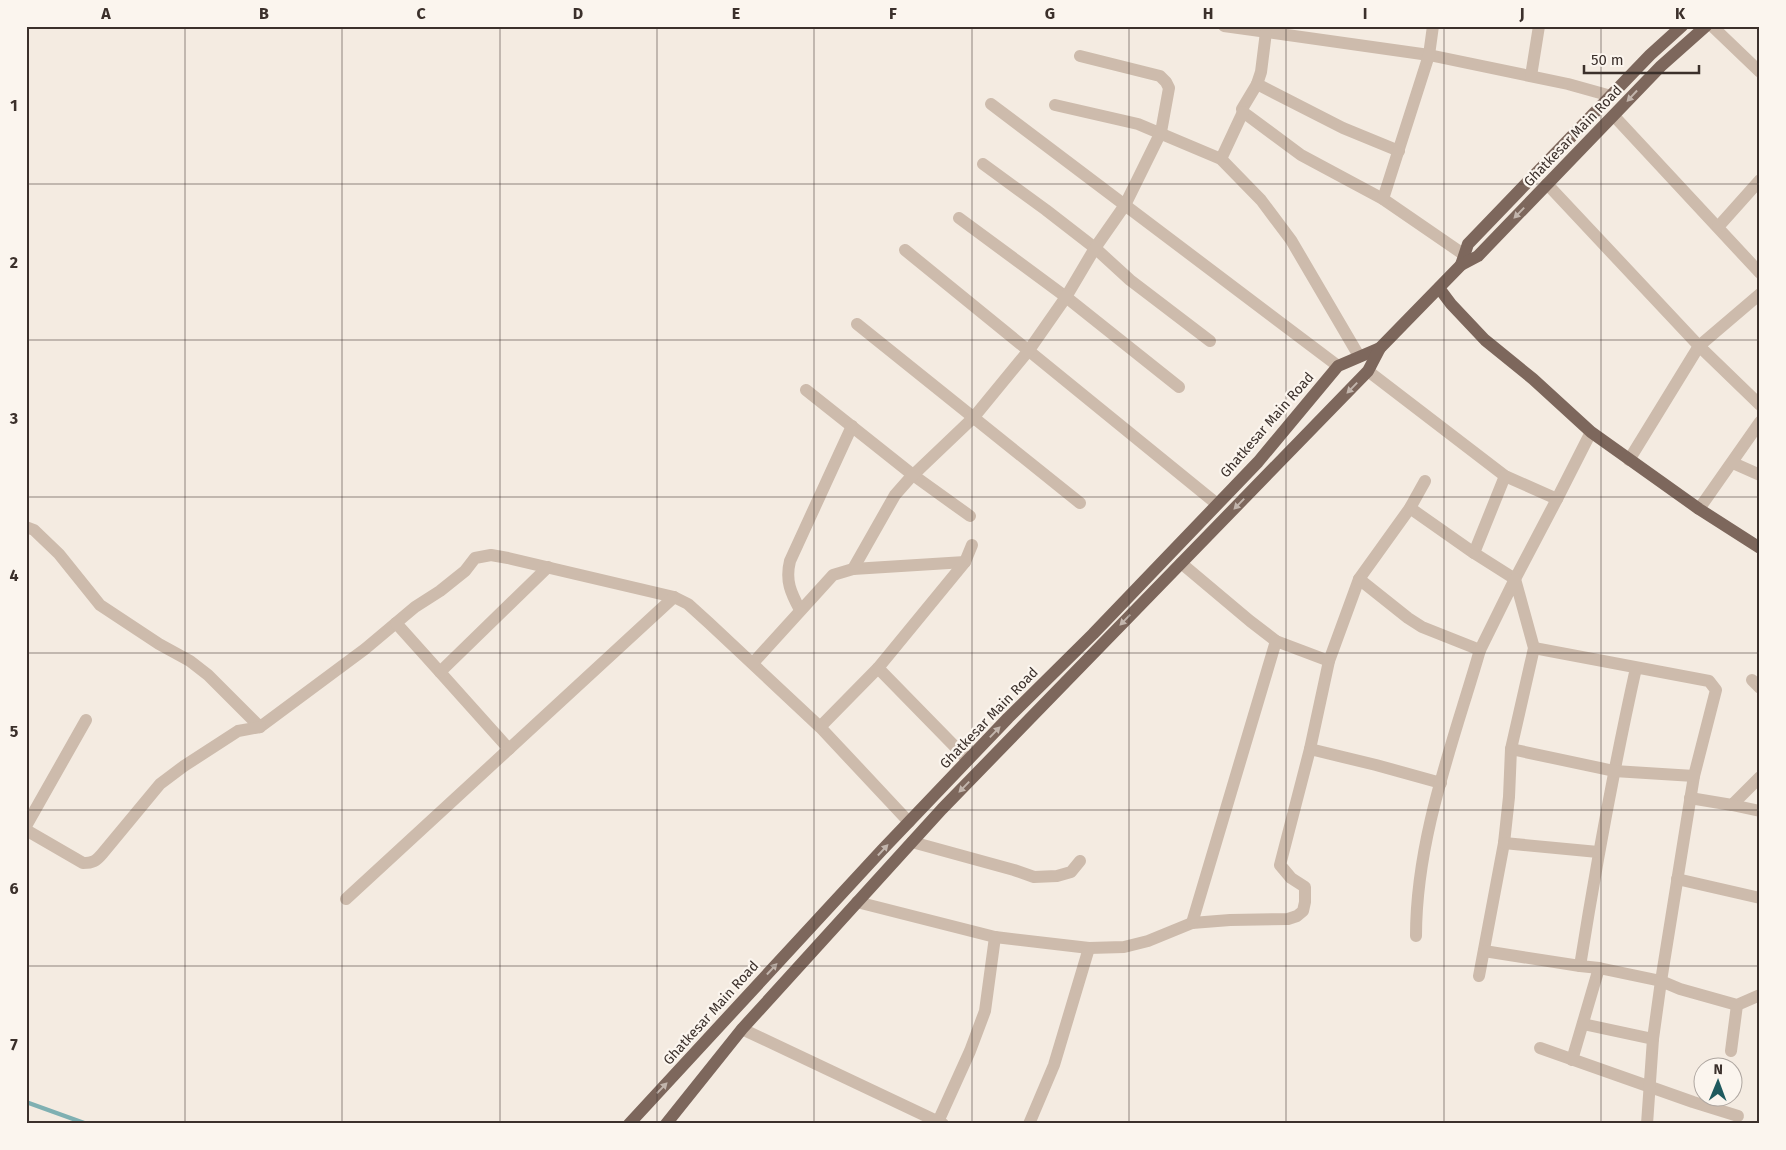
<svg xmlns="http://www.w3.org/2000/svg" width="1786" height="1150" font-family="'Fira Sans',sans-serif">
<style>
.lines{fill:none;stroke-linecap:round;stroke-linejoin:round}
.stream{stroke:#7fb0b2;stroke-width:4.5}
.minor{stroke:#cdbbac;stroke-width:12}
.major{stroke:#7d675c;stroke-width:12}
.oneway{fill:#c2b5ac}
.grid{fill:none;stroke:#3b302b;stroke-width:1;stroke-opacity:0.55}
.labels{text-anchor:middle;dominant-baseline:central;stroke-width:4.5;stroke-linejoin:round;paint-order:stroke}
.street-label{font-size:14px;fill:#3b302b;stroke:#fbf5ee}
.neatline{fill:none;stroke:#3b302b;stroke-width:2}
.grid-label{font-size:16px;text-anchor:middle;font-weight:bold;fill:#3b302b}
</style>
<rect width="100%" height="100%" fill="#f4ebe1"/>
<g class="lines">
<!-- stream -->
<path class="stream" d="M 26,1102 L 87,1124"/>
<!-- minor -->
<g class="minor">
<path d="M 1224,26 L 1429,55 L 1568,84 L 1611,96"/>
<path d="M 1712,26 L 1760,72"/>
<path d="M 1266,32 L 1261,72 L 1257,84 L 1242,109 L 1243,112 L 1301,155 L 1383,199 L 1463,254"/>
<path d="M 1531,76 L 1539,26"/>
<path d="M 1257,84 L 1343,128 L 1399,151"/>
<path d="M 991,104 L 1338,366"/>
<path d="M 1055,105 L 1138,124 L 1221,159 L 1261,200 L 1291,240 L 1359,356"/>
<path d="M 1614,116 L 1760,273"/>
<path d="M 1221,159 L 1243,112"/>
<path d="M 983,164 L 1046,210 L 1095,248 L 1130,280 L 1210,341"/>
<path d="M 1547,184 L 1699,346 L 1760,405"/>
<path d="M 1383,199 L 1429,55 L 1433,26"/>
<path d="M 959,218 L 1066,297 L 1179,387"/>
<path d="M 1718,227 L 1760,180"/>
<path d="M 905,250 L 1217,504"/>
<path d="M 857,324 L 1080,503"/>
<path d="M 1368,371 L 1505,476 L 1557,499 L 1591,432"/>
<path d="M 806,390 L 913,475 L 970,516"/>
<path d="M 1629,460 L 1699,346 L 1760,294"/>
<path d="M 1733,463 L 1760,475"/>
<path d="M 1505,476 L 1474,553 L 1515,579 L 1557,499"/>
<path d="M 1410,508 L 1474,553"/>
<path d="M 1699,509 L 1760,422"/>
<path d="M 26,527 L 34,530 L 59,554 L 100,605 L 159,644 L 190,661 L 208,675 L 260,727 L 365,649 L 415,607 L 440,591 L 465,571 L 475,558 L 491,555 L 508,558 L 674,597 L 688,604 L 709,623 L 820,727 L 909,822"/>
<path d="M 1181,563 L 1250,621 L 1276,641 L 1329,661 L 1359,579 L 1410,508 L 1425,481"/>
<path d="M 853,569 L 965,562"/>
<path d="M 1359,579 L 1408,618 L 1422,627 L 1480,650 L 1515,579 L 1534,648 L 1511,749 L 1509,797 L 1504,843 L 1479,976"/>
<path d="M 800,610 C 791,593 785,581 790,561 L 852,426"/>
<path d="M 396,623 L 509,749"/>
<path d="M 1534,648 L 1709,681 L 1716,690 L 1694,776 L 1661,981 L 1599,968 L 1580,966 C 1596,866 1614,767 1636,668"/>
<path d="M 1329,661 L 1310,749 L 1376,765 L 1441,783"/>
<path d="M 753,663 L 833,575 L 853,569 L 895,495 L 910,478 L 974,417 L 1029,350 L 1066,297 L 1095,248 L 1125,205 L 1161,132 L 1169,88 L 1166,82 L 1160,76 L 1080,56"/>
<path d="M 878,668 L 968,760"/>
<path d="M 440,672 L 548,567"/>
<path d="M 1752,680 L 1760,688"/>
<path d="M 820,727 L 878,668 L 965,562 L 972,545"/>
<path d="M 1511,749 L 1614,771 L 1694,776"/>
<path d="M 1690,798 L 1732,805 L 1760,777"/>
<path d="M 1732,805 L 1760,811"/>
<path d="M 26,826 L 86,720"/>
<path d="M 26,830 L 83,863 C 93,863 96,861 102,854 L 160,784 L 184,766 L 238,731 L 260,727"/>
<path d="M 912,842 L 1014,870 L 1034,877 L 1057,876 L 1071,872 L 1080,861"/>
<path d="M 1504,843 L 1598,852"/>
<path d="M 1677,879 L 1760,898"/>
<path d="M 346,899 L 674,597"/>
<path d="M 857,902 L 995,937 L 1089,948 L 1124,947 L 1148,941 L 1192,923 L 1230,920 L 1288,919 L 1297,916 L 1303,911 L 1305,902 L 1305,887 L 1291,878 L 1280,865 L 1310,749"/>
<path d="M 1192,923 L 1276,641"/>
<path d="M 1416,936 C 1416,838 1453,743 1480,650"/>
<path d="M 1484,951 L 1580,966"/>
<path d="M 1583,1024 L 1653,1039"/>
<path d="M 742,1029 L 943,1124"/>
<path d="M 1540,1048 L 1693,1102 L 1738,1116"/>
<path d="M 1731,1051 L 1737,1005"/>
<path d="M 1572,1060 L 1599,968"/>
<path d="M 937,1124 L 970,1051 L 985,1011 L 995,937"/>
<path d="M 1029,1124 L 1054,1065 L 1089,948"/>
<path d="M 1647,1124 L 1653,1039 L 1661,981 L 1680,989 L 1737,1005 L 1760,995"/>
</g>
<!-- major -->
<g class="major">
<path d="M 1461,265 L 1468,244 L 1650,55 L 1682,26"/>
<path d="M 1439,288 L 1451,304 L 1485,340 L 1533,379 L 1591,432 L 1699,509 L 1760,548"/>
<path d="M 629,1124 L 882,850 L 1008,718 L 1093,634 L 1258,462 L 1338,366 L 1380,348"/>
<path d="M 666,1124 L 742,1029 L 942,809 L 1368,371 L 1380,348 L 1461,265 L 1478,256 L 1661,66 L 1706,26"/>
</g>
</g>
<!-- one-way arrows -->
<defs><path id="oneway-solid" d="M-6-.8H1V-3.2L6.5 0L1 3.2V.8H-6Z" transform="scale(1.25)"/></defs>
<g class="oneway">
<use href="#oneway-solid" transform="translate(1632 96) rotate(133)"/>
<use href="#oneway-solid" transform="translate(1519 213) rotate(134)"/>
<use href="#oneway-solid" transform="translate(1352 388) rotate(134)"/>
<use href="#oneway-solid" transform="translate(1239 504) rotate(134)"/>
<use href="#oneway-solid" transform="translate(1125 620) rotate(134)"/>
<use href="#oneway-solid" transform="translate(995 732) rotate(-46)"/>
<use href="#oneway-solid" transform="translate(964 787) rotate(134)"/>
<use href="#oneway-solid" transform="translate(883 850) rotate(-47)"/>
<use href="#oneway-solid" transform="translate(772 969) rotate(-47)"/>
<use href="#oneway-solid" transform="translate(662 1088) rotate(-46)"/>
</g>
<!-- grid -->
<path class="grid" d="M 185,26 L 185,1124M 342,26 L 342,1124M 500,26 L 500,1124M 657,26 L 657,1124M 814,26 L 814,1124M 972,26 L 972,1124M 1129,26 L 1129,1124M 1286,26 L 1286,1124M 1444,26 L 1444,1124M 1601,26 L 1601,1124M 26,184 L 1760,184M 26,340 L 1760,340M 26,497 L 1760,497M 26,653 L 1760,653M 26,810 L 1760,810M 26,966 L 1760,966"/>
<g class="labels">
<!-- street labels -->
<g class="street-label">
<text transform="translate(1573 136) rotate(-46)">Ghatkesar Main Road</text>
<text transform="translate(1267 425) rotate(-49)">Ghatkesar Main Road</text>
<text transform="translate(989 718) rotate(-46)">Ghatkesar Main Road</text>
<text transform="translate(711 1013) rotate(-48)">Ghatkesar Main Road</text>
</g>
</g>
<!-- border -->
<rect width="1786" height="1150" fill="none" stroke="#fbf5ee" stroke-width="55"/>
<!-- north arrow -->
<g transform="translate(1718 1082) rotate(1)"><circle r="24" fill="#fbf5ee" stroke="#aea6a0"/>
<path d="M0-4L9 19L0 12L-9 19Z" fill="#1f5a5e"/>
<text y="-8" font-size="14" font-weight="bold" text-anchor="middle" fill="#3b302b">N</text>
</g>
<!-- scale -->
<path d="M1584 65v8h115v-8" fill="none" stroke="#3b302b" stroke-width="2.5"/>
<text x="1591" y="65" font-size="15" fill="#3b302b" stroke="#fbf5ee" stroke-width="4" paint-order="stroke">50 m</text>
<rect x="28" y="28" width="1730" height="1094" class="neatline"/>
<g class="grid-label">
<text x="106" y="19">A</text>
<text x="264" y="19">B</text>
<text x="421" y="19">C</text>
<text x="578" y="19">D</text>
<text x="736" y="19">E</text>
<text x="893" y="19">F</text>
<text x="1050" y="19">G</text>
<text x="1208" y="19">H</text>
<text x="1365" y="19">I</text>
<text x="1522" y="19">J</text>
<text x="1680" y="19">K</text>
<text x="14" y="111">1</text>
<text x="14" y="268">2</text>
<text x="14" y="424">3</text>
<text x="14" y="581">4</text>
<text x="14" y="737">5</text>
<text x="14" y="894">6</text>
<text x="14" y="1050">7</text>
</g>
</svg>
